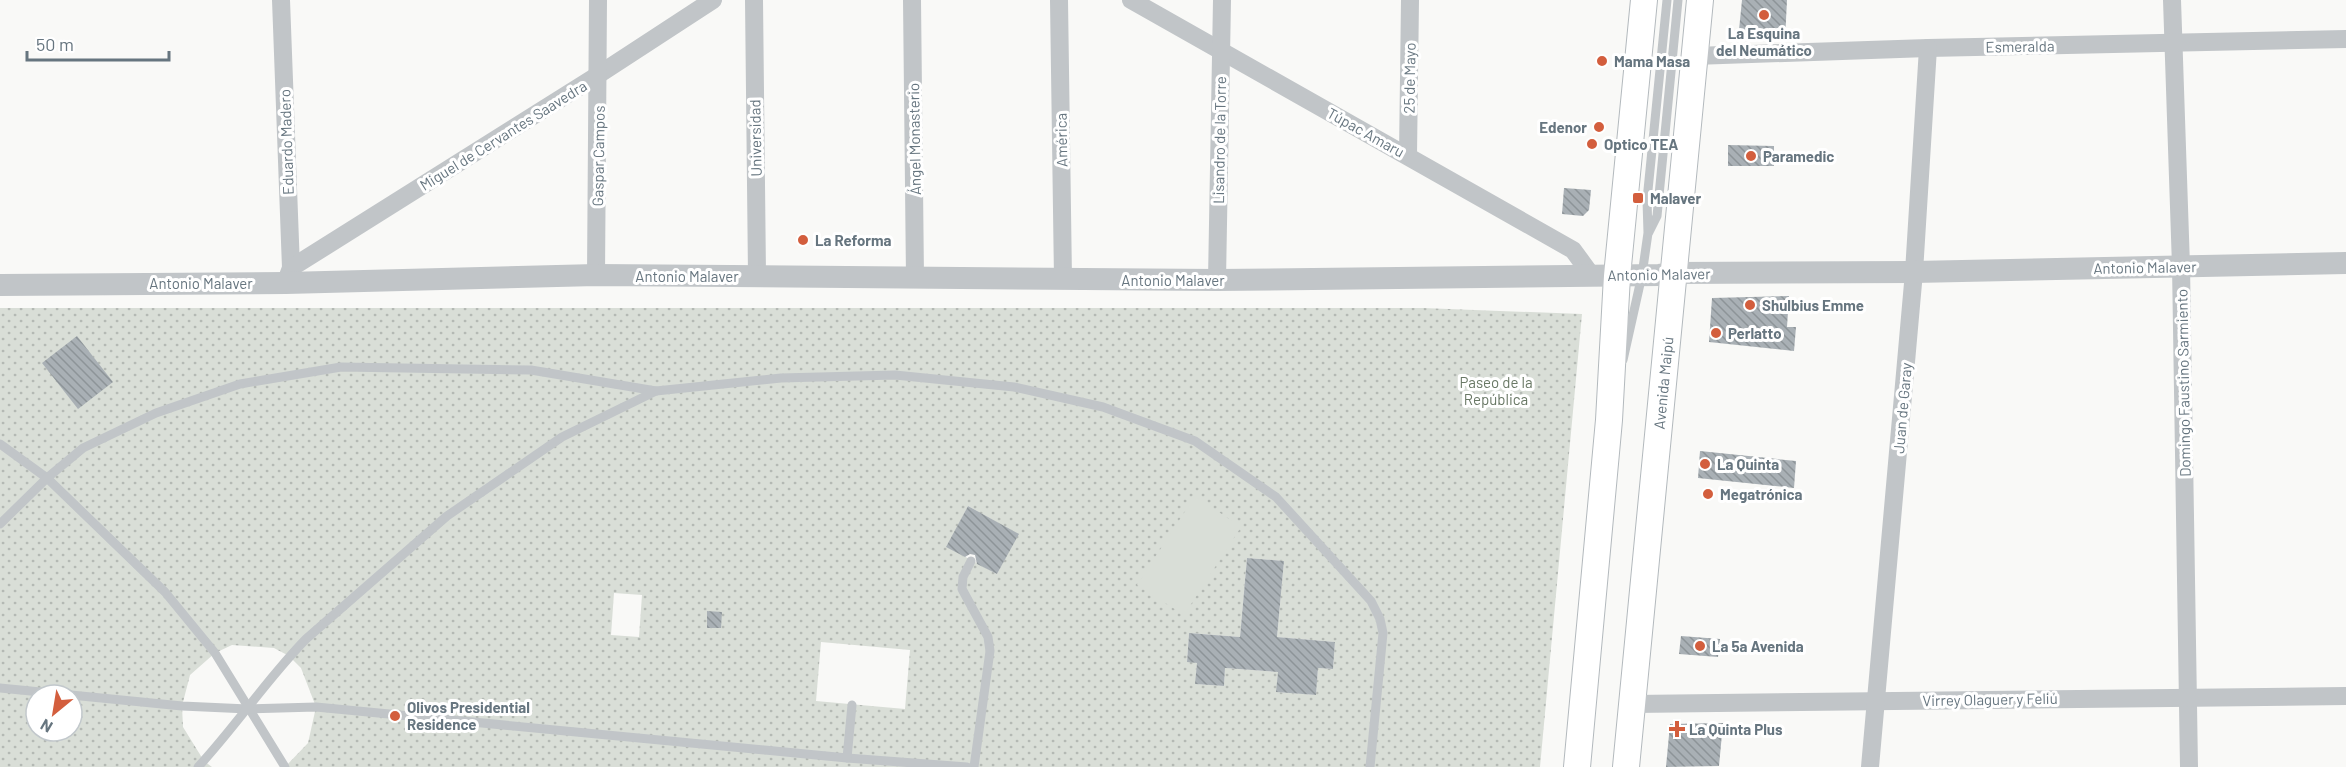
<svg xmlns="http://www.w3.org/2000/svg" width="2346" height="767" font-family="Barlow,sans-serif">
<style>
.green{fill:url(#green-dots);fill-rule:evenodd}
.pitch{fill:#d9ded7}
.building{fill:url(#building-back-hatch)}
.lines{fill:none;stroke-linecap:round;stroke-linejoin:round}
.secondary-casing{stroke:#b3b9bd;stroke-width:28}
.service{stroke:#c1c5c8;stroke-width:9}
.minor{stroke:#c1c5c8;stroke-width:18}
.tertiary{stroke:#c1c5c8;stroke-width:22}
.secondary{stroke:#fff;stroke-width:26}
.poi-dot{fill:#d35e3d;stroke:#fff;stroke-width:2}
.labels{text-anchor:middle;dominant-baseline:central;stroke-width:6;stroke-linejoin:round;paint-order:stroke}
.poi-label{font-size:15px;font-weight:bold;fill:#66757f;stroke:#fff;text-anchor:start}
.street-label{font-size:15px;fill:#66757f;stroke:#fff}
.park-label{font-size:15px;fill:#697865;stroke:#fff}
</style>
<defs>
<pattern id="green-dots" width="8" height="8" patternUnits="userSpaceOnUse" patternTransform="scale(1.5)"><rect width="8" height="8" fill="#d9ded7"/><path d="M2 2h.1M6 6h.1" fill="none" stroke="#b4b9b4" stroke-width="1.8" stroke-linecap="round"/></pattern>
<pattern id="building-back-hatch" width="6" height="6" patternUnits="userSpaceOnUse" patternTransform="scale(1.5)"><rect width="6" height="6" fill="#a9b0b5"/><path d="M-1 5l2 2M0 0l6 6M5-1l2 2" fill="none" stroke="#8d9498"/></pattern>
</defs>
<rect width="100%" height="100%" fill="#f9f9f7"/>
<!-- green -->
<path class="green" d="M 0,308 L 1423,308 L 1582,314 L 1540,767 L 285,767 L 308,743 L 316,707 L 301,668 L 289,656 L 274,648 L 232,645 L 215,653 L 190,675 L 182,706 L 183,727 L 204,761 L 212,767 L 0,767 ZM 968,506 L 1018,534 L 997,574 L 947,547 ZM 1247,558 L 1284,561 L 1277,637 L 1335,642 L 1333,669 L 1318,668 L 1316,695 L 1277,692 L 1278,672 L 1225,668 L 1224,686 L 1196,684 L 1197,663 L 1187,661 L 1189,633 L 1240,637 ZM 614,593 L 642,595 L 639,637 L 611,635 ZM 821,642 L 910,650 L 905,709 L 816,701 ZM 36,695 L 72,695 L 72,731 L 36,731 Z"/>
<!-- pitch -->
<path class="pitch" d="M 1195,496 L 1241,527 L 1184,615 L 1137,585 Z"/>
<!-- building -->
<g class="building">
<path d="M 1742,0 L 1787,0 L 1785,40 L 1750,41 L 1741,36 L 1739,30 Z"/>
<path d="M 1728,145 L 1774,146 L 1774,166 L 1728,166 Z"/>
<path d="M 1564,188 L 1591,190 L 1589,210 L 1583,216 L 1562,214 Z"/>
<path d="M 1789,296 L 1787,327 L 1796,327 L 1794,351 L 1709,342 L 1712,298 Z"/>
<path d="M 77,336 L 113,382 L 78,409 L 42,363 Z"/>
<path d="M 1700,451 L 1796,461 L 1794,488 L 1698,478 Z"/>
<path d="M 968,506 L 1019,534 L 997,574 L 977,564 L 975,555 L 970,554 L 965,557 L 946,547 Z"/>
<path d="M 1247,558 L 1284,561 L 1277,637 L 1335,642 L 1333,669 L 1318,668 L 1316,695 L 1276,692 L 1278,672 L 1225,668 L 1224,686 L 1195,684 L 1197,663 L 1187,662 L 1189,633 L 1240,637 Z"/>
<path d="M 707,611 L 722,612 L 721,628 L 707,628 Z"/>
<path d="M 1681,636 L 1720,639 L 1718,657 L 1679,654 Z"/>
<path d="M 1723,723 L 1719,766 L 1666,767 L 1670,724 Z"/>
</g>
<g class="lines">
<!-- secondary casing -->
<g class="secondary-casing">
<g id="secondary">
<path d="M 1577,767 L 1609,420 L 1617,276 L 1644,0"/>
<path id="s1" d="M 1626,767 L 1700,0"/>
</g>
</g>
<!-- service -->
<g class="service">
<path d="M 1649,232 L 1657,216 L 1678,0"/>
<path d="M 1623,360 L 1642,275 L 1648,233 L 1647,200 L 1667,0"/>
<path d="M 0,444 L 47,478 L 165,592 L 215,653 L 285,767"/>
<path d="M 0,524 L 47,478 L 83,448 L 156,413 L 240,384 L 341,367 L 531,370 L 656,391"/>
<path d="M 971,561 L 963,577 L 962,589 L 988,637 L 990,651 L 974,767"/>
<path d="M 0,688 L 182,706 L 248,709 L 316,707 L 847,758 L 967,767"/>
<path d="M 847,758 L 852,705"/>
<path d="M 198,767 C 236,726 267,679 306,639 L 447,516 L 562,437 L 656,391 L 781,378 L 895,375 L 1014,387 L 1103,407 L 1195,441 L 1276,497 L 1371,601 L 1380,619 L 1383,633 L 1370,767"/>
</g>
<!-- minor -->
<g class="minor">
<path d="M 281,0 L 291,268 L 288,276"/>
<path d="M 754,0 L 757,276"/>
<path d="M 912,0 L 915,278"/>
<path d="M 1059,0 L 1063,279"/>
<path d="M 1131,0 L 1573,250 L 1592,276"/>
<path d="M 2172,0 L 2181,266 L 2189,767"/>
<path d="M 1694,56 L 1928,48 L 2346,39"/>
<path d="M 1408,155 L 1410,0"/>
<path d="M 291,268 L 598,75 L 713,0"/>
<path d="M 596,275 L 598,0"/>
<path d="M 1217,280 L 1222,0"/>
<path d="M 1633,704 L 2346,696"/>
<path d="M 1870,767 L 1914,272 L 1928,48"/>
</g>
<!-- tertiary -->
<path class="tertiary" d="M 0,285 L 286,283 L 596,275 L 1217,280 L 1659,275 L 1675,273 L 1914,272 L 2346,263"/>
<!-- secondary -->
<use href="#secondary" class="secondary"/>
</g>
<!-- markers -->
<g class="poi-dot">
<circle cx="1764" cy="15" r="6"/>
<circle cx="1602" cy="61" r="6"/>
<circle cx="1599" cy="127" r="6"/>
<circle cx="1592" cy="144" r="6"/>
<circle cx="1751" cy="156" r="6"/>
<rect x="1632" y="192" width="12" height="12" rx="3"/>
<circle cx="803" cy="240" r="6"/>
<circle cx="1750" cy="305" r="6"/>
<circle cx="1716" cy="333" r="6"/>
<circle cx="1705" cy="464" r="6"/>
<circle cx="1708" cy="494" r="6"/>
<circle cx="1700" cy="646" r="6"/>
<circle cx="395" cy="716" r="6"/>
<path d="M1674 720h6v6h6v6h-6v6h-6v-6h-6v-6h6z"/>
</g>
<g class="labels">
<!-- poi labels -->
<g class="poi-label">
<text x="1764" y="33" text-anchor="middle">La Esquina<tspan x="1764" dy="17">del Neumático</tspan></text>
<text x="1614" y="61">Mama Masa</text>
<text x="1587" y="127" text-anchor="end">Edenor</text>
<text x="1604" y="144">Optico TEA</text>
<text x="1763" y="156">Paramedic</text>
<text x="1650" y="198">Malaver</text>
<text x="815" y="240">La Reforma</text>
<text x="1762" y="305">Shulbius Emme</text>
<text x="1728" y="333">Perlatto</text>
<text x="1717" y="464">La Quinta</text>
<text x="1720" y="494">Megatrónica</text>
<text x="1712" y="646">La 5a Avenida</text>
<text x="407" y="707">Olivos Presidential<tspan x="407" dy="17">Residence</tspan></text>
<text x="1689" y="729">La Quinta Plus</text>
</g>
<!-- street labels -->
<g class="street-label">
<text transform="translate(2020 46) rotate(-1)">Esmeralda</text>
<text transform="translate(1409 78) rotate(-89)">25 de Mayo</text>
<text transform="translate(1366 132) rotate(29)">Túpac Amaru</text>
<text transform="translate(503 135) rotate(-32)">Miguel de Cervantes Saavedra</text>
<text transform="translate(755 138) rotate(-91)">Universidad</text>
<text transform="translate(914 139) rotate(-91)">Ángel Monasterio</text>
<text transform="translate(1061 140) rotate(-91)">América</text>
<text transform="translate(1219 140) rotate(-89)">Lisandro de la Torre</text>
<text transform="translate(286 142) rotate(-92)">Eduardo Madero</text>
<text transform="translate(598 156) rotate(-89)">Gaspar Campos</text>
<text transform="translate(2145 267) rotate(-1)">Antonio Malaver</text>
<text transform="translate(1659 274) rotate(-1)">Antonio Malaver</text>
<text x="687" y="276">Antonio Malaver</text>
<text x="1173" y="280">Antonio Malaver</text>
<text x="201" y="283">Antonio Malaver</text>
<text transform="translate(2183 383) rotate(-91)">Domingo Faustino Sarmiento</text>
<text stroke="none"><textPath href="#s1" startOffset="386">Avenida Maipú</textPath></text>
<text transform="translate(1902 408) rotate(-85)">Juan de Garay</text>
<text transform="translate(1990 699) rotate(-1)">Virrey Olaguer y Feliú</text>
</g>
<!-- park labels -->
<g class="park-label">
<text x="1496" y="382">Paseo de la<tspan x="1496" dy="17">República</tspan></text>
</g>
</g>
<!-- north arrow -->
<g transform="translate(54 713) rotate(210)"><circle r="28" fill="#ffffff" stroke="#c2c8cc" stroke-width="1.5"/>
<path d="M0-4.5L10 22L0 15L-10 22Z" fill="#d35e3d"/>
<text y="-9" font-size="16" font-weight="bold" text-anchor="middle" fill="#66757f">N</text>
</g>
<!-- scale -->
<path d="M27 51v9h142v-9" fill="none" stroke="#66757f" stroke-width="3"/>
<text x="36" y="51" font-size="18" fill="#66757f" stroke="#ffffff" stroke-width="4.5" paint-order="stroke">50 m</text>
</svg>
